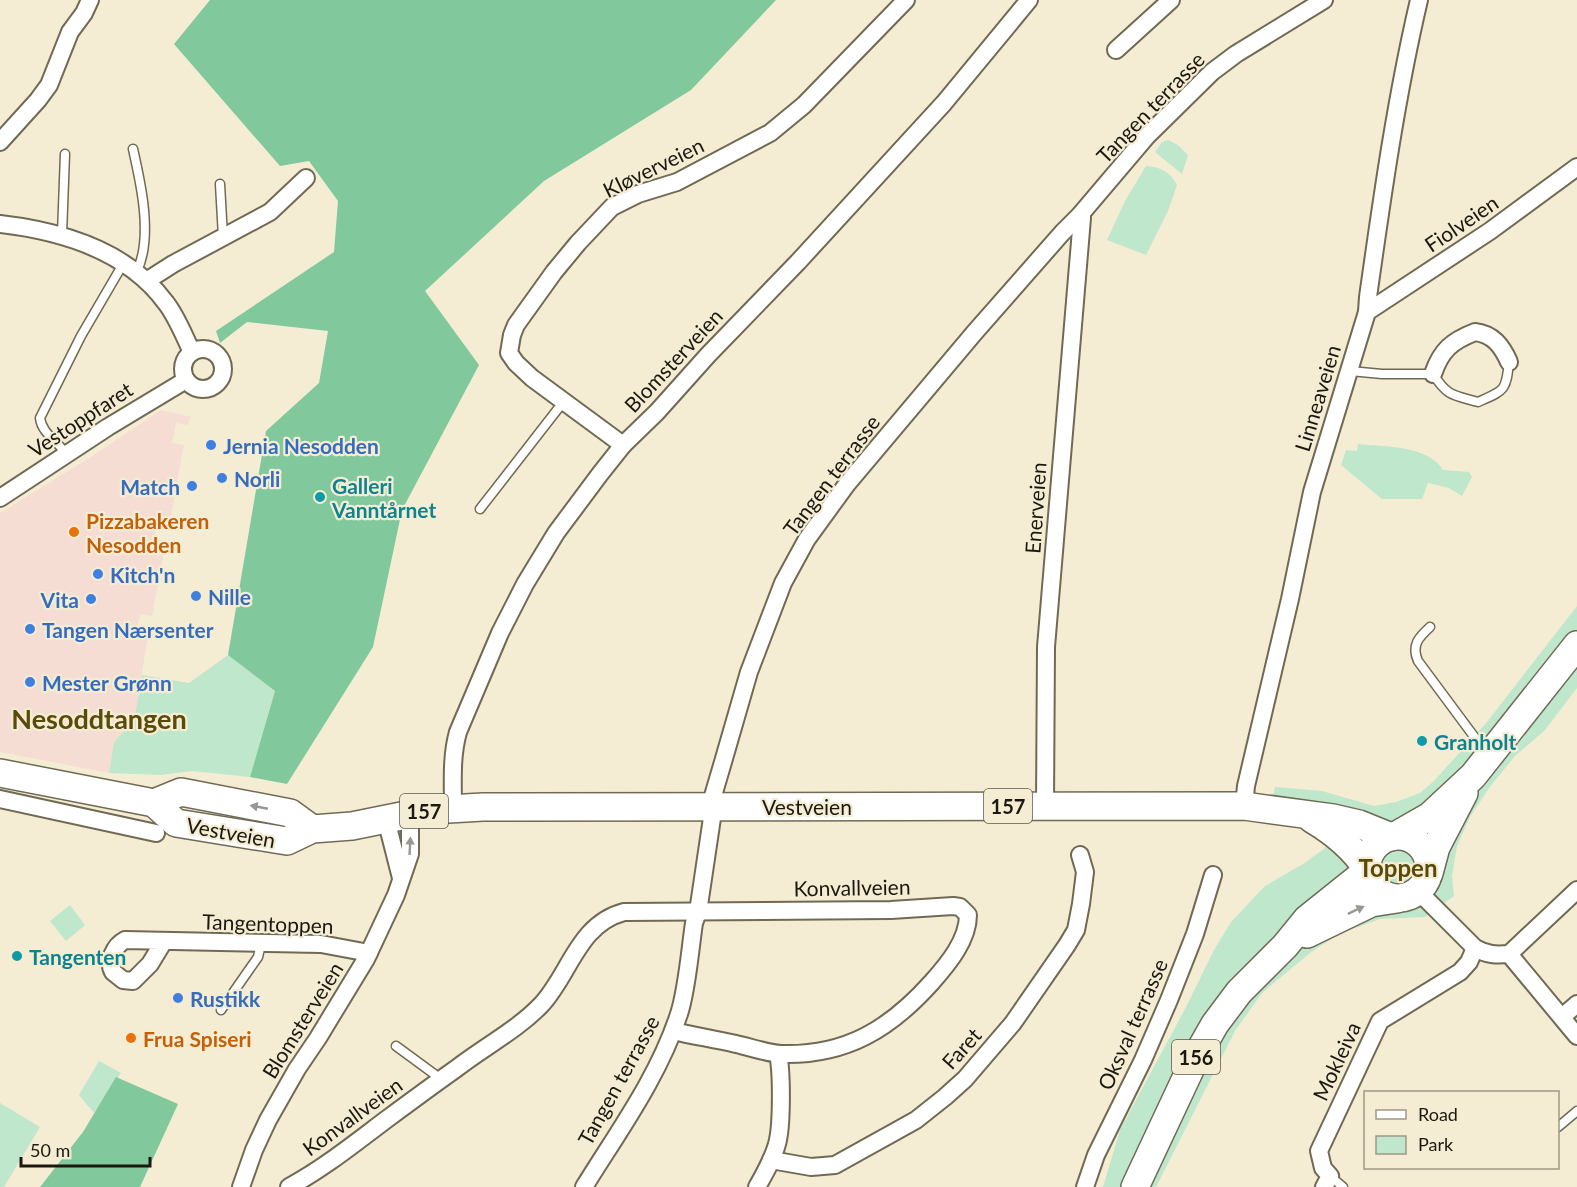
<svg xmlns="http://www.w3.org/2000/svg" width="1577" height="1187" font-family="Lato,sans-serif">
<style>
.commercial{fill:#f5ddd3}
.green{fill:#bee7cc}
.forest{fill:#81c89c}
.lines{fill:none;stroke-linecap:round;stroke-linejoin:round}
.lane-casing{stroke:#706a54;stroke-width:11}
.street-casing{stroke:#706a54;stroke-width:20}
.primary-casing{stroke:#706a54;stroke-width:30}
.lane{stroke:#fff;stroke-width:8}
.street{stroke:#fff;stroke-width:16}
.primary{stroke:#fff;stroke-width:27}
.oneway{fill:#989793}
.shop-dot{fill:#3f7fe0;stroke:#f4edd4;stroke-width:2}
.culture-dot{fill:#0f9aa8;stroke:#f4edd4;stroke-width:2}
.food-dot{fill:#e8710a;stroke:#f4edd4;stroke-width:2}
.labels{text-anchor:middle;dominant-baseline:central;stroke-width:4.5;stroke-linejoin:round;paint-order:stroke}
.shield{fill:#f4edd4;stroke:#5c584a;stroke-width:1.5}
.shield-label{font-size:20px;font-weight:bold;fill:#1b180f}
.street-label{font-size:21px;fill:#1b180f;stroke:#f4edd4}
.shop-label{font-size:21px;font-weight:bold;fill:#366cbe;stroke:#f4edd4;text-anchor:start}
.culture-label{font-size:21px;font-weight:bold;fill:#0d838f;stroke:#f4edd4;text-anchor:start}
.food-label{font-size:21px;font-weight:bold;fill:#c56008;stroke:#f4edd4;text-anchor:start}
.quarter-label{font-size:24px;font-weight:bold;fill:#594a09;stroke:#f4edd4}
.district-label{font-size:27px;font-weight:bold;fill:#594a09;stroke:#f4edd4}
</style>
<rect width="100%" height="100%" fill="#f4edd4"/>
<!-- commercial -->
<path class="commercial" d="M 161,410 L 192,417 L 189,419 L 188,425 L 176,423 L 172,443 L 184,445 L 170,520 L 158,518 L 154,538 L 166,541 L 152,616 L 140,614 L 136,634 L 148,636 L 134,721 L 114,742 L 109,773 L 0,752 L 0,513 L 91,457 Z"/>
<!-- green -->
<g class="green">
<path d="M 1168,140 L 1178,145 L 1188,155 L 1182,174 L 1155,152 L 1162,142 Z"/>
<path d="M 1146,166 C 1161,167 1170,172 1177,185 L 1168,211 L 1146,255 L 1107,240 L 1125,201 Z"/>
<path d="M 1358,444 C 1386,447 1427,445 1443,470 L 1469,472 L 1472,477 L 1462,496 L 1449,488 L 1428,483 L 1422,499 L 1382,499 L 1341,465 L 1346,450 L 1357,451 Z"/>
<path d="M 1577,606 L 1577,688 L 1545,730 L 1515,756 L 1489,788 L 1470,817 L 1457,846 L 1452,876 L 1454,896 L 1425,917 L 1380,919 L 1352,929 L 1331,939 L 1310,953 L 1262,993 L 1235,1031 L 1156,1187 L 1103,1187 L 1120,1130 L 1185,1009 L 1214,950 L 1231,922 L 1265,886 L 1303,864 L 1324,849 L 1330,840 L 1311,830 L 1268,819 L 1275,787 L 1322,791 L 1374,806 L 1396,802 L 1420,793 L 1434,781 L 1487,722 Z"/>
<path d="M 228,655 L 275,691 L 250,777 L 192,771 L 161,775 L 109,773 L 114,742 L 134,721 L 142,675 L 189,683 Z"/>
<path d="M 70,905 L 85,925 L 66,941 L 50,921 Z"/>
<path d="M 99,1061 L 121,1073 L 94,1113 L 79,1095 Z"/>
<path d="M 0,1103 L 40,1127 L 4,1187 L 0,1187 Z"/>
</g>
<!-- forest -->
<g class="forest">
<path d="M 210,0 L 776,0 L 691,90 L 544,181 L 425,291 L 479,365 L 402,510 L 373,647 L 287,784 L 250,777 L 275,691 L 228,655 L 266,431 L 319,383 L 328,331 L 247,322 L 220,343 L 216,331 L 334,252 L 338,201 L 309,161 L 280,166 L 174,44 Z"/>
<path d="M 116,1077 L 178,1104 L 140,1187 L 40,1187 L 83,1132 Z"/>
</g>
<g class="lines">
<!-- lane casing -->
<g class="lane-casing">
<g id="lane">
<path d="M 133,149 C 141,184 153,237 137,271"/>
<path d="M 220,184 L 223,237"/>
<path d="M 62,234 L 65,154"/>
<path d="M 1350,371 L 1382,374 L 1433,374 C 1448,397 1453,395 1478,402 C 1505,390 1506,391 1509,362"/>
<path d="M 66,454 C 58,441 42,434 40,418 L 81,336 L 123,264"/>
<path d="M 480,509 L 564,401"/>
<path d="M 1430,627 C 1419,637 1411,645 1418,661 L 1487,754"/>
<path d="M 221,1010 L 258,957 L 261,944"/>
<path d="M 396,1046 L 441,1079"/>
<path d="M 1558,1127 L 1577,1111"/>
<path d="M 1330,1176 L 1343,1187"/>
</g>
</g>
<!-- street casing -->
<g class="street-casing">
<g id="street">
<path d="M 1116,50 L 1171,0"/>
<path d="M 0,142 L 38,100 L 49,85 L 70,32 L 84,13 L 90,0"/>
<path d="M 0,224 C 61,231 128,251 166,303 C 177,317 184,336 192,352"/>
<path d="M 148,280 L 173,264 L 270,212 L 306,178"/>
<path d="M 1367,312 L 1490,231 L 1577,167"/>
<circle cx="203" cy="369" r="20"/>
<path d="M 1433,374 C 1441,350 1452,341 1475,332 C 1493,334 1502,346 1509,362"/>
<path d="M 623,445 L 532,378 L 516,363 L 509,353 L 512,335 L 516,325 L 554,272 L 578,243 L 612,207 L 638,194 L 677,182 L 770,133 L 804,105 L 906,0"/>
<path d="M 0,498 L 108,427 L 186,380"/>
<path d="M 0,799 L 156,833"/>
<path d="M 1045,805 L 1046,647 L 1082,218 L 1080,215"/>
<path d="M 1244,806 L 1246,786 L 1290,599 L 1312,492 L 1367,312 L 1368,297 C 1382,198 1396,98 1419,0"/>
<path d="M 453,809 C 453,783 451,757 458,732 L 500,633 L 525,584 L 556,533 L 600,474 L 623,445 L 657,412 L 708,355 L 798,262 L 944,103 L 1029,0"/>
<path d="M 386,819 L 401,878"/>
<path d="M 1418,891 L 1475,948 C 1487,955 1496,955 1509,954 L 1577,890"/>
<path d="M 164,941 L 150,964 L 133,981 L 123,980 L 113,972 C 107,961 114,946 125,940 L 321,944 L 369,953"/>
<path d="M 1509,954 L 1577,1036"/>
<path d="M 1563,1016 L 1577,1004"/>
<path d="M 771,1160 L 811,1167 L 835,1165 L 916,1120 L 945,1097 L 965,1079 L 1013,1023 L 1067,945 L 1076,930 L 1081,904 L 1085,872 L 1080,855"/>
<path d="M 241,1187 L 254,1150 L 268,1120 L 297,1069 L 318,1038 L 366,959 L 396,895 L 410,854 L 410,813"/>
<path d="M 289,1187 C 324,1168 355,1143 387,1119 C 410,1102 433,1085 457,1068 C 484,1047 517,1030 541,1005 C 570,974 578,924 624,912 L 891,910 L 953,906 L 960,907 L 968,915 C 968,940 948,964 932,982 C 890,1029 846,1056 781,1054 C 766,1053 750,1047 736,1044 C 715,1039 694,1036 673,1031"/>
<path d="M 584,1187 C 618,1132 659,1076 679,1014 C 687,990 690,950 694,923 L 698,912 L 712,818 L 713,796 L 723,762 L 749,672 L 783,583 L 807,539 L 847,484 L 975,332 L 1062,233 L 1080,215 L 1147,136 L 1212,72 L 1236,54 L 1324,0"/>
<path d="M 757,1187 C 765,1173 773,1159 777,1144 C 782,1127 782,1072 778,1054"/>
<path d="M 1085,1187 L 1096,1155 L 1143,1060 L 1169,1000 L 1195,934 L 1213,875"/>
<path d="M 1324,1187 L 1330,1176 L 1323,1168 L 1319,1151 L 1380,1021 L 1460,972 L 1469,962 L 1475,948"/>
</g>
</g>
<!-- primary casing -->
<g class="primary-casing">
<g id="primary">
<path d="M 0,773 L 154,803 L 176,823 L 287,841 L 312,829 L 352,826 L 431,810 L 483,807 L 1244,806 L 1333,818 L 1359,824 L 1391,837"/>
<path d="M 154,803 L 181,792 L 290,813 L 312,829"/>
<path d="M 1312,819 C 1334,832 1353,847 1367,869"/>
<path d="M 1395,836 L 1430,816 L 1473,776 L 1577,645"/>
<circle cx="1398" cy="867" r="31"/>
<path d="M 1429,873 L 1436,847 L 1464,793"/>
<path d="M 1307,934 L 1371,903 L 1397,899"/>
<path d="M 1135,1187 L 1195,1059 L 1215,1024 L 1239,992 L 1285,946 L 1307,919 L 1367,871"/>
</g>
</g>
<!-- lane -->
<use href="#lane" class="lane"/>
<!-- street -->
<use href="#street" class="street"/>
<!-- primary -->
<use href="#primary" class="primary"/>
</g>
<!-- one-way arrows -->
<defs><path id="oneway-solid" d="M-6-.8H1V-3.2L6.5 0L1 3.2V.8H-6Z" transform="scale(1.5)"/></defs>
<g class="oneway">
<use href="#oneway-solid" transform="translate(259 807) rotate(-169)"/>
<use href="#oneway-solid" transform="translate(410 846) rotate(-87)"/>
<use href="#oneway-solid" transform="translate(1356 910) rotate(-25)"/>
</g>
<!-- markers -->
<g class="shop-dot">
<circle cx="211" cy="445" r="6"/>
<circle cx="222" cy="478" r="6"/>
<circle cx="192" cy="486" r="6"/>
<circle cx="98" cy="574" r="6"/>
<circle cx="196" cy="596" r="6"/>
<circle cx="91" cy="599" r="6"/>
<circle cx="30" cy="629" r="6"/>
<circle cx="30" cy="682" r="6"/>
<circle cx="178" cy="998" r="6"/>
</g>
<g class="culture-dot">
<circle cx="320" cy="497" r="6"/>
<circle cx="1422" cy="741" r="6"/>
<circle cx="17" cy="956" r="6"/>
</g>
<g class="food-dot">
<circle cx="74" cy="532" r="6"/>
<circle cx="131" cy="1038" r="6"/>
</g>
<g class="labels">
<!-- shield labels -->
<g class="shield">
<rect x="984" y="789" width="48" height="34" rx="4.5"/>
<rect x="400" y="794" width="48" height="34" rx="4.5"/>
<rect x="1172" y="1040" width="48" height="34" rx="4.5"/>
</g>
<g class="shield-label">
<text x="1008" y="806">157</text>
<text x="424" y="811">157</text>
<text x="1196" y="1057">156</text>
</g>
<!-- street labels -->
<g class="street-label">
<text transform="translate(1150 107) rotate(-46)">Tangen terrasse</text>
<text transform="translate(653 167) rotate(-26)">Kløverveien</text>
<text transform="translate(1461 223) rotate(-34)">Fiolveien</text>
<text transform="translate(673 360) rotate(-47)">Blomsterveien</text>
<text transform="translate(1317 398) rotate(-73)">Linneaveien</text>
<text transform="translate(80 419) rotate(-33)">Vestoppfaret</text>
<text transform="translate(831 475) rotate(-53)">Tangen terrasse</text>
<text transform="translate(1035 508) rotate(-86)">Enerveien</text>
<text x="807" y="806">Vestveien</text>
<text transform="translate(231 832) rotate(10)">Vestveien</text>
<text transform="translate(852 887) rotate(-1)">Konvallveien</text>
<text transform="translate(268 923) rotate(2)">Tangentoppen</text>
<text transform="translate(302 1020) rotate(-58)">Blomsterveien</text>
<text transform="translate(1132 1024) rotate(-66)">Oksval terrasse</text>
<text transform="translate(961 1048) rotate(-48)">Faret</text>
<text transform="translate(1336 1061) rotate(-65)">Mokleiva</text>
<text transform="translate(618 1080) rotate(-61)">Tangen terrasse</text>
<text transform="translate(352 1116) rotate(-36)">Konvallveien</text>
</g>
<!-- shop labels -->
<g class="shop-label">
<text x="223" y="445">Jernia Nesodden</text>
<text x="234" y="478">Norli</text>
<text x="180" y="486" text-anchor="end">Match</text>
<text x="110" y="574">Kitch'n</text>
<text x="208" y="596">Nille</text>
<text x="79" y="599" text-anchor="end">Vita</text>
<text x="42" y="629">Tangen Nærsenter</text>
<text x="42" y="682">Mester Grønn</text>
<text x="190" y="998">Rustikk</text>
</g>
<!-- culture labels -->
<g class="culture-label">
<text x="332" y="485">Galleri<tspan x="332" dy="24">Vanntårnet</tspan></text>
<text x="1434" y="741">Granholt</text>
<text x="29" y="956">Tangenten</text>
</g>
<!-- food labels -->
<g class="food-label">
<text x="86" y="520">Pizzabakeren<tspan x="86" dy="24">Nesodden</tspan></text>
<text x="143" y="1038">Frua Spiseri</text>
</g>
<!-- quarter labels -->
<g class="quarter-label">
<text x="1398" y="867">Toppen</text>
</g>
<!-- district labels -->
<g class="district-label">
<text x="99" y="718">Nesoddtangen</text>
</g>
</g>
<!-- legend -->
<rect x="1364" y="1091" width="195" height="78" fill="#f4edd4" stroke="#9d9885" stroke-width="1.5"/>
<rect x="1376" y="1110" width="30" height="9" fill="#ffffff" stroke="#9d9885" stroke-width="1.5"/>
<text x="1418" y="1121" font-size="18" fill="#1b180f">Road</text>
<rect x="1376" y="1136" width="30" height="18" fill="#bee7cc" stroke="#9d9885" stroke-width="1.5"/>
<text x="1418" y="1151" font-size="18" fill="#1b180f">Park</text>
<!-- scale -->
<path d="M21 1157v9h129v-9" fill="none" stroke="#1b180f" stroke-width="3"/>
<text x="30" y="1157" font-size="18" fill="#1b180f" stroke="#f4edd4" stroke-width="4.5" paint-order="stroke">50 m</text>
</svg>
